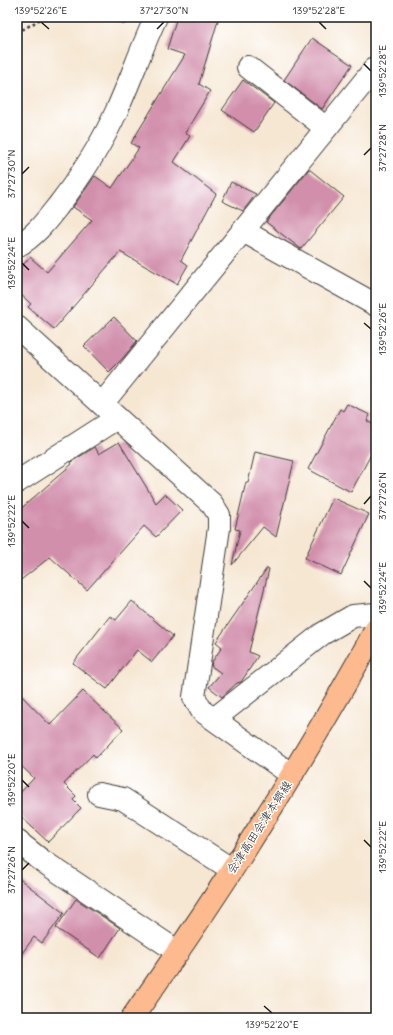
<svg xmlns="http://www.w3.org/2000/svg" width="393" height="1035" font-family="Delius,'Klee One',sans-serif">
<style>
.building{fill:#d28fac}
.lines{fill:none;stroke-linecap:round;stroke-linejoin:round}
.minor-casing{stroke:#3d3a37;stroke-width:24}
.major-casing{stroke:#3d3a37;stroke-width:24}
.path{stroke:#3d3a37;stroke-width:2.5;stroke-dasharray:3 3;stroke-linecap:butt}
.minor{stroke:#fff;stroke-width:22}
.major{stroke:#fcba8e;stroke-width:22}
.ticks{fill:none;stroke:#1c1c1c;stroke-width:1.5}
.labels{text-anchor:middle;dominant-baseline:central;stroke-width:3;stroke-linejoin:round;paint-order:stroke}
.street-label{font-size:12px;fill:#1c1c1c;stroke:#fff}
.neatline{fill:none;stroke:#1c1c1c;stroke-width:1.5}
.ticks-label{font-size:10px;text-anchor:middle;fill:#1c1c1c}
</style>
<rect width="100%" height="100%" fill="#fff"/>
<filter id="ink" filterUnits="userSpaceOnUse"><feTurbulence type="fractalNoise" baseFrequency=".025" numOctaves="2"/><feDisplacementMap in="SourceGraphic" scale="8" xChannelSelector="R" yChannelSelector="G"/><feConvolveMatrix kernelMatrix="1 2 1 2 8 2 1 2 1" color-interpolation-filters="sRGB"/></filter>
<filter id="wash" filterUnits="userSpaceOnUse"><feTurbulence type="fractalNoise" baseFrequency=".012" numOctaves="4" result="noise"/><feDisplacementMap in="SourceGraphic" scale="16" xChannelSelector="R" yChannelSelector="G"/><feGaussianBlur stdDeviation="0.9" result="paint"/><feColorMatrix in="noise" values="0 0 0 0 0 0 0 0 0 0 0 0 0 0 0 0 0 1.4 0 .05"/><feComposite in="paint" operator="in"/></filter>
<g filter="url(#wash)">
<rect width="100%" height="100%" fill="#f6e7d3"/>
<g id="blocks">
<!-- building -->
<g class="building">
<path d="M 177,17 L 219,17 L 199,84 L 210,91 L 185,133 L 190,136 L 174,162 L 216,194 L 181,260 L 188,265 L 177,284 L 120,252 L 54,329 L 28,307 L 31,304 L 17,291 L 17,272 L 30,257 L 47,272 L 92,220 L 73,207 L 95,176 L 112,188 L 139,148 L 131,143 L 185,55 L 167,49 Z"/>
<path d="M 312,38 L 352,65 L 322,109 L 284,80 Z"/>
<path d="M 243,80 L 274,103 L 254,132 L 222,110 Z"/>
<path d="M 309,169 L 344,197 L 301,249 L 266,222 Z"/>
<path d="M 231,182 L 256,194 L 243,211 L 222,201 Z"/>
<path d="M 114,317 L 137,341 L 123,358 L 109,372 L 84,346 Z"/>
<path d="M 347,404 L 370,415 L 367,421 L 376,426 L 376,445 L 351,492 L 308,469 L 340,409 L 343,411 Z"/>
<path d="M 119,442 L 156,503 L 165,494 L 182,510 L 156,537 L 144,526 L 87,590 L 50,557 L 17,583 L 17,512 L 72,464 L 71,462 L 95,447 L 99,454 Z"/>
<path d="M 255,452 L 294,461 L 276,537 L 263,527 L 232,565 L 240,530 L 235,529 L 246,482 L 248,483 Z"/>
<path d="M 333,498 L 369,514 L 341,575 L 305,558 Z"/>
<path d="M 267,568 L 269,569 L 249,652 L 258,656 L 241,682 L 237,683 L 222,697 L 209,687 L 221,673 L 211,666 L 212,662 L 222,647 L 216,642 Z"/>
<path d="M 132,601 L 173,636 L 152,662 L 137,650 L 107,689 L 73,663 L 110,616 L 116,620 Z"/>
<path d="M 17,691 L 50,725 L 83,691 L 123,729 L 96,758 L 93,754 L 64,784 L 76,796 L 73,800 L 81,808 L 48,842 L 17,813 L 17,796 L 34,778 L 17,762 Z"/>
<path d="M 17,877 L 64,913 L 42,943 L 34,937 L 17,960 Z"/>
<path d="M 76,899 L 120,928 L 100,958 L 56,928 Z"/>
</g>
</g>
</g>
<g filter="url(#ink)">
<use href="#blocks" fill-opacity="0" stroke="#3d3a37" stroke-width="1"/>
<g class="lines">
<!-- minor casing -->
<g class="minor-casing">
<g id="minor">
<path d="M 248,67 L 326,128"/>
<path d="M 243,231 L 376,305"/>
<path d="M 17,246 C 34,237 47,220 58,206 C 81,176 102,144 117,110 C 131,79 142,47 156,17"/>
<path d="M 17,327 L 212,504 L 219,515 L 219,528 L 194,697 L 202,711 L 292,775"/>
<path d="M 102,404 L 376,67"/>
<path d="M 17,482 L 117,418"/>
<path d="M 214,719 L 322,634 L 353,616 L 376,614"/>
<path d="M 99,794 L 123,799 L 231,869"/>
<path d="M 17,841 L 41,860 L 178,952"/>
</g>
</g>
<!-- major casing -->
<g class="major-casing">
<path id="major" d="M 132,1018 C 220,893 303,763 376,629"/>
</g>
<!-- path -->
<g class="path">
<path d="M 105,17 L 126,24"/>
<path d="M 17,33 L 44,17"/>
</g>
<!-- minor -->
<use href="#minor" class="minor"/>
<!-- major -->
<use href="#major" class="major"/>
</g>
</g>
<!-- ticks -->
<path class="ticks" d="M 41,22 L 49,29M 319,22 L 326,29M 157,29 L 164,22M 364,64 L 371,71M 364,155 L 371,148M 22,174 L 29,167M 22,263 L 29,270M 364,323 L 371,329M 364,504 L 371,496M 22,521 L 29,528M 364,581 L 371,588M 22,780 L 29,787M 364,840 L 371,847M 22,870 L 29,863M 264,1006 L 272,1013"/>
<g class="labels">
<!-- street labels -->
<g class="street-label">
<text transform="translate(259 827) rotate(-57)">会津高田会津本郷線</text>
</g>
</g>
<!-- margin -->
<rect width="393" height="1035" fill="none" stroke="#fff" stroke-width="44"/>
<rect x="22" y="22" width="349" height="991" class="neatline"/>
<g class="ticks-label">
<text x="41" y="14">139°52'26"E</text>
<text x="164" y="14">37°27'30"N</text>
<text x="319" y="14">139°52'28"E</text>
<text transform="translate(382 71) rotate(-90)" y="4">139°52'28"E</text>
<text transform="translate(382 148) rotate(-90)" y="4">37°27'28"N</text>
<text transform="translate(11 174) rotate(-90)" y="4">37°27'30"N</text>
<text transform="translate(11 263) rotate(-90)" y="4">139°52'24"E</text>
<text transform="translate(382 329) rotate(-90)" y="4">139°52'26"E</text>
<text transform="translate(382 496) rotate(-90)" y="4">37°27'26"N</text>
<text transform="translate(11 521) rotate(-90)" y="4">139°52'22"E</text>
<text transform="translate(382 588) rotate(-90)" y="4">139°52'24"E</text>
<text transform="translate(11 780) rotate(-90)" y="4">139°52'20"E</text>
<text transform="translate(382 847) rotate(-90)" y="4">139°52'22"E</text>
<text transform="translate(11 870) rotate(-90)" y="4">37°27'26"N</text>
<text x="272" y="1028">139°52'20"E</text>
</g>
</svg>
